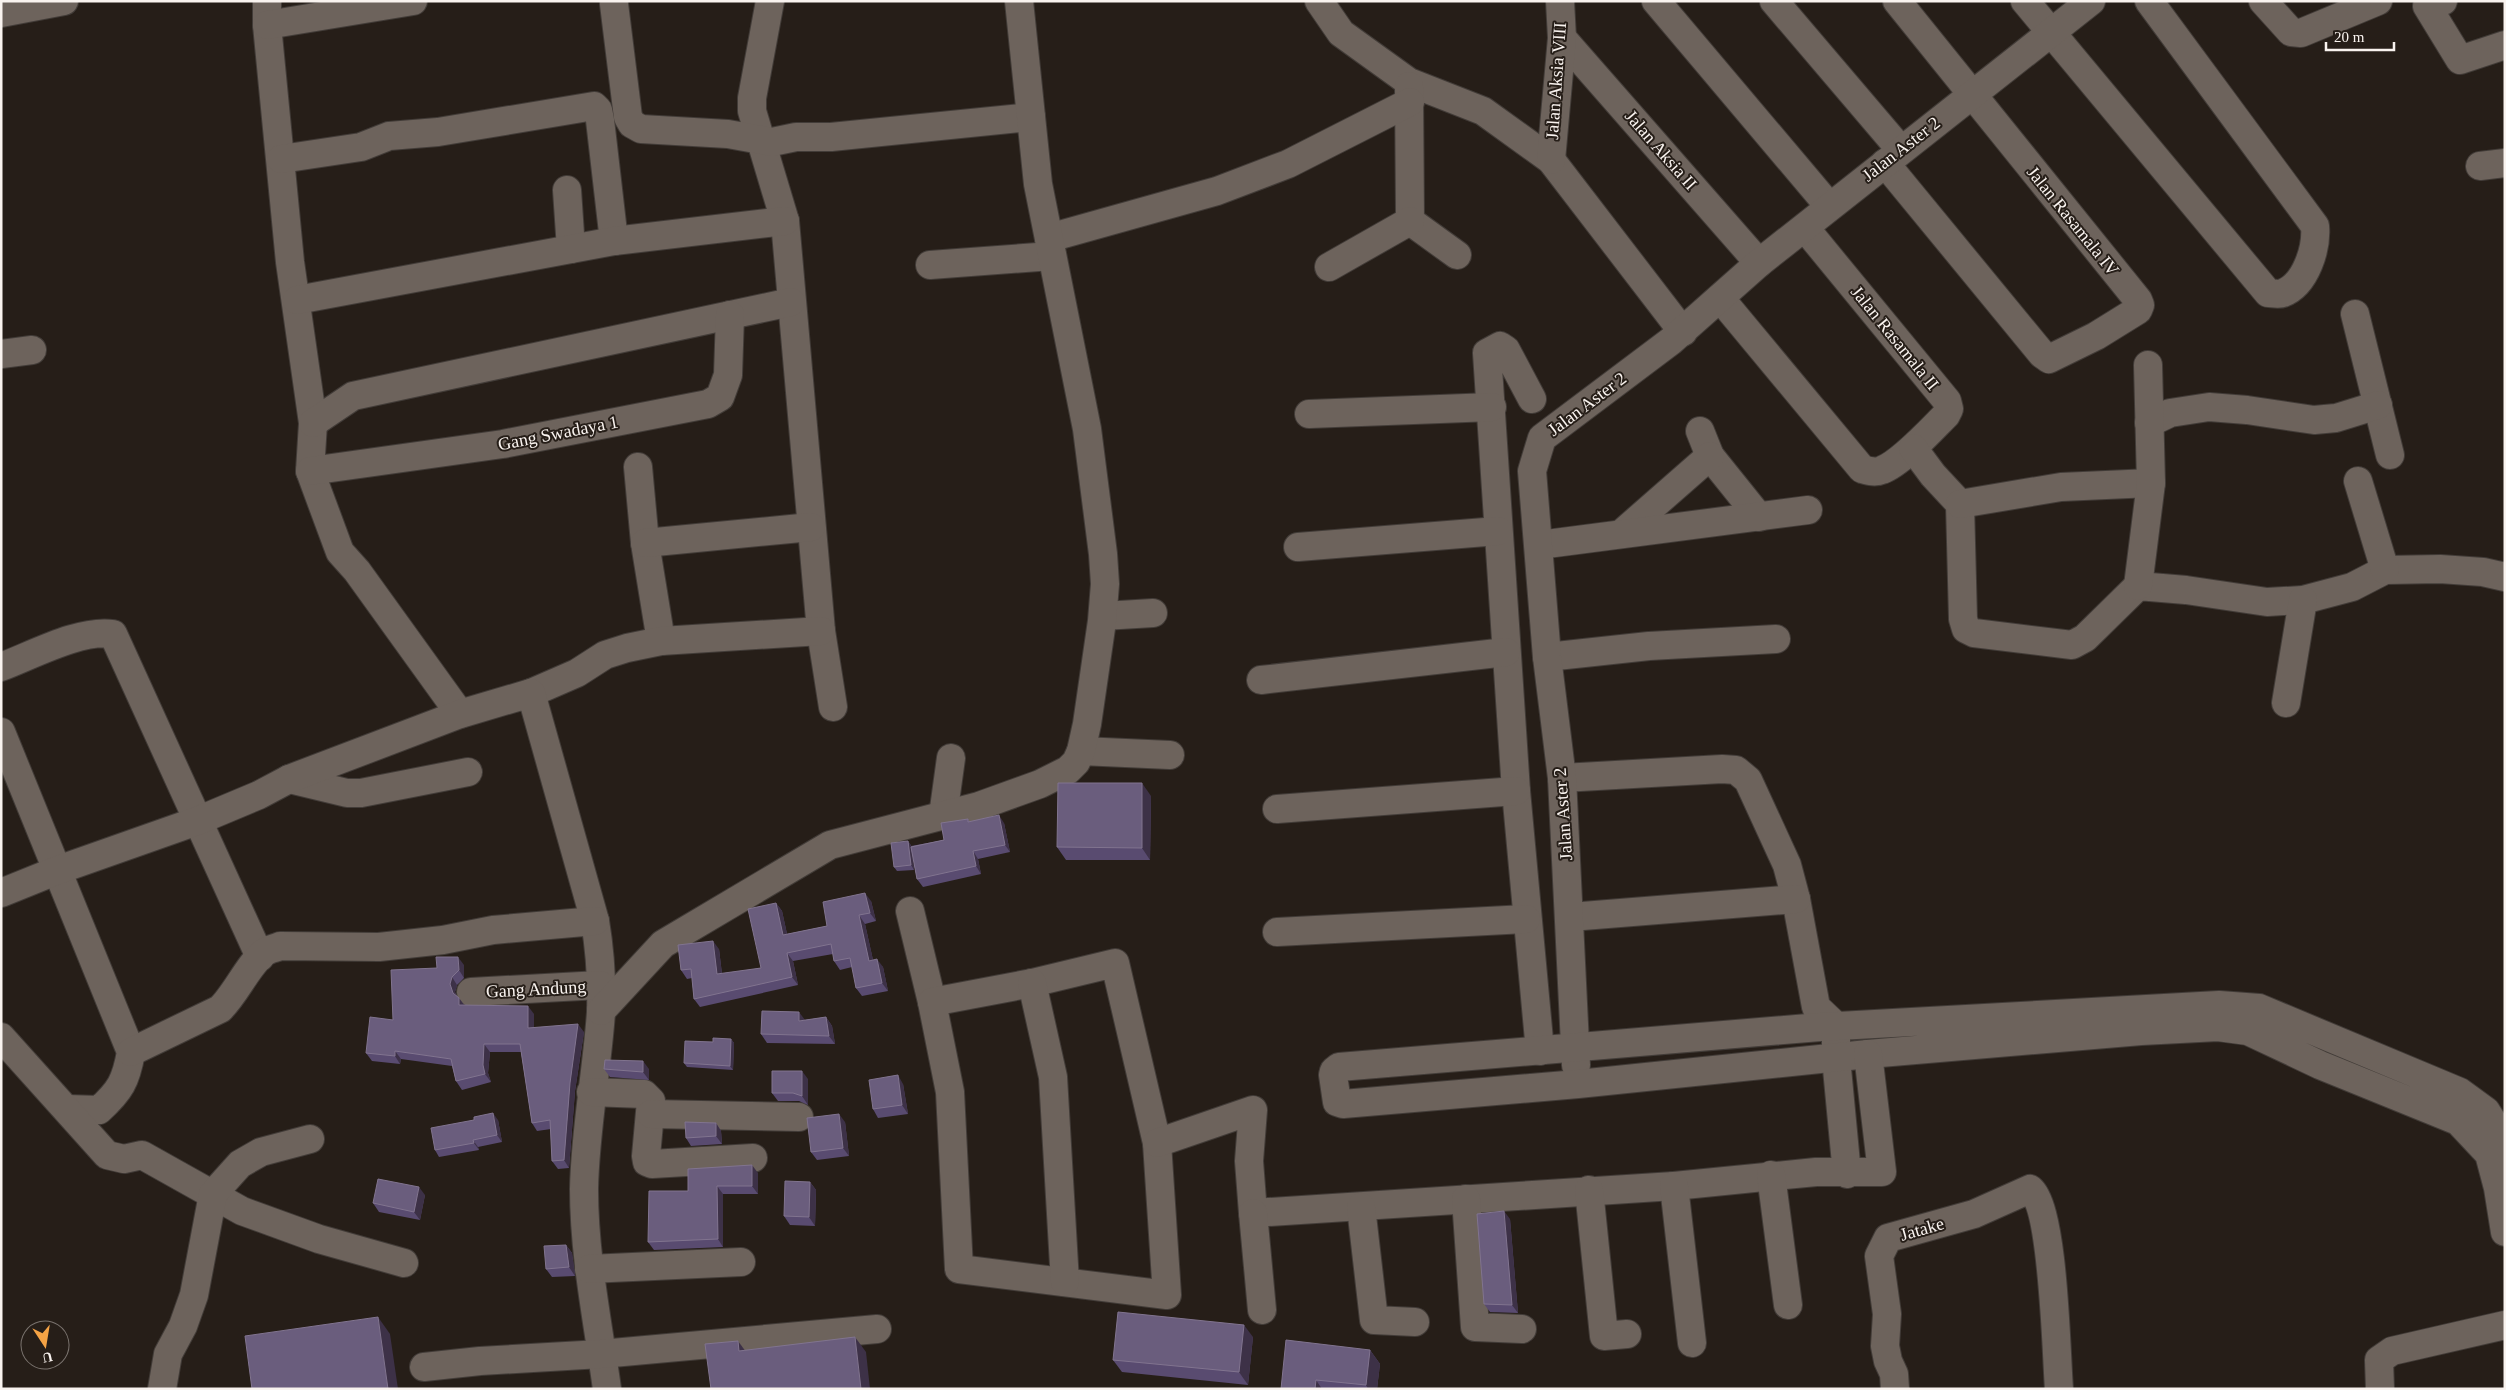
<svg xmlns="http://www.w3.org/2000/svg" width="2506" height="1390" font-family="Georgia,serif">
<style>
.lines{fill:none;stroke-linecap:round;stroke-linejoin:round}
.minor-casing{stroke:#423c38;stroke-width:30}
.minor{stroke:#6d635c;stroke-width:28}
.wall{fill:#594b70}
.shaded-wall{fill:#3d3147}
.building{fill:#6a5d7d;stroke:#81748f}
.labels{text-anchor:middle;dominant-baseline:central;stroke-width:4;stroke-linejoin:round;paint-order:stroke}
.street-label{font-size:18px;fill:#f9f3ef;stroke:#261e18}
</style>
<rect width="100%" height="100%" fill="#261e18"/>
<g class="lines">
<!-- minor casing -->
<g class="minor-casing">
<g id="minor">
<path d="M 267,1 L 267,25 L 290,262 L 313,423 L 310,471 L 340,552 L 357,571 L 460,714"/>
<path d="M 770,1 L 752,98 L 752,111 L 785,221 L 821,631 L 833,707"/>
<path d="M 1319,1 L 1341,33 L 1409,82 L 1483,111 L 1551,160 L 1683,332"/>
<path d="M 1656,1 L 1829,206"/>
<path d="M 1774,1 L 1900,149"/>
<path d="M 2025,1 L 2268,293 C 2272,293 2279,295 2283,293 C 2306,284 2317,248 2315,226 L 2149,1"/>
<path d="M 2263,1 L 2291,32 L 2301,33 L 2378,1"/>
<path d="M 2443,1 L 2427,6 L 2460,60 L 2505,45"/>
<path d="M 614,4 L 628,117 L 632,124 L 641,129 L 728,134 L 772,142 L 796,137 L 831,137 L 1031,117"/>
<path d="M 1,13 L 64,1"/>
<path d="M 267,25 L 413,1"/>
<path d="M 1562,38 L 1759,263"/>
<path d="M 1409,86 L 1410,221 L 1457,255"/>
<path d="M 281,159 L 361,147 L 389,136 L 438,132 L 594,106 L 598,110 L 600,120 L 614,241"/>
<path d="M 1551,160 L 1562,38 L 1560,1"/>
<path d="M 1885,163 L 2042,354 L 2049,359 L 2096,336 L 2138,310 L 2140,305 L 2138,300 L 1897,1"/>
<path d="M 2480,166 L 2505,163"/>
<path d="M 567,190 L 571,249"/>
<path d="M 1049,238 L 1217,191 L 1288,164 L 1410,102"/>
<path d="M 930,265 L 1052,256"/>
<path d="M 1329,267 L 1410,221"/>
<path d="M 1720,298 L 1862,469 C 1869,471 1875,473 1882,470 C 1901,463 1931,430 1946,415 L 1949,409 L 1947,401 L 1805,228"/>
<path d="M 297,300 L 614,241 L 785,221"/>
<path d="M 2355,314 L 2390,455"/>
<path d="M 1,354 L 32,350"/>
<path d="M 1532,399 L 1506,350 L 1500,346 L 1487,353 L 1516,791 L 1540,1051"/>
<path d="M 1309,414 L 1492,407"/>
<path d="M 313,423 L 353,396 L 791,302"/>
<path d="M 2149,423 L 2170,413 L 2209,407 L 2247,410 L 2314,420 L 2336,418 L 2378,405"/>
<path d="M 1700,431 L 1710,456 L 1759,517"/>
<path d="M 1913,448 L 1933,475 L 1960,504 L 1963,619 L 1966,629 L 1974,633 L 2072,645 L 2085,638 L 2138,586 L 2186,590 L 2267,602 L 2303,600 L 2352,587 L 2385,570 L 2440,569 L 2483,572 L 2505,577"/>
<path d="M 638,467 L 645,543 L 661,641"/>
<path d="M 310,471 L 503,444 L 708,404 L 720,397 L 728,375 L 730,315"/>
<path d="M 2358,481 L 2385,570"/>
<path d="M 1960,504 L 2061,487 L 2151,483"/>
<path d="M 1621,534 L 1710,456"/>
<path d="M 645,543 L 811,527"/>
<path d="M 1539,545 L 1808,510"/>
<path d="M 1298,547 L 1498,531"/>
<path d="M 2138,586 L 2151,483 L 2148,365"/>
<path d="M 1103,616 L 1153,613"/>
<path d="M 1547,657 L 1649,646 L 1776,639"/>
<path d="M 1,667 C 33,655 80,629 113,634 L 260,957"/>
<path d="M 1261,680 L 1506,652"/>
<path d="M 531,693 L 577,673 L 605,655 L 627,648 L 661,641 L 821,631"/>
<path d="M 2286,703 L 2303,600"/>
<path d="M 1,732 C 45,839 87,946 131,1052 C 126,1081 120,1091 99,1110 L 67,1109"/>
<path d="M 1081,751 L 1170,755"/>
<path d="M 1562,778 L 1722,769 L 1736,770 L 1748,780 L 1787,865 L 1796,899 L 1816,1007 L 1836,1026 L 1836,1058 L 1847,1174"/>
<path d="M 289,779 L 347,793 L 361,793 L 468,772"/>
<path d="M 1277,809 L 1516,791"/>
<path d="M 943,816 L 951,758"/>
<path d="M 1,893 L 58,870 L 197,821 L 259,795 L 289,779 L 460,714 L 531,693 L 595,921 C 600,951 602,982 601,1012 C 597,1071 585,1130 584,1189 C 584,1256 598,1323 607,1389"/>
<path d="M 910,911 L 932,1002"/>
<path d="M 1570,917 L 1796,899"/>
<path d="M 1277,932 L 1526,919"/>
<path d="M 1115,963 L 1157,1143 L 1167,1295 L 959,1269 L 950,1092 L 932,1002 L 1032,983 Z"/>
<path d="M 1032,983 L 1053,1077 L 1065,1282"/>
<path d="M 471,992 L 600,985"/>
<path d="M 601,1011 L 663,944 L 830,845 L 979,806 L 1040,784 L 1068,770 L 1076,762 L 1081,751 L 1087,724 L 1102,621 L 1105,584 L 1103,554 L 1087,429 L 1038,184 L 1019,1"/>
<path d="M 1,1037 L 107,1155 L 124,1159 L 142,1155 L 242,1211 L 319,1239 L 404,1263"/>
<path d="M 131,1052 L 220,1009 C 236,994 249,963 265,952 C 269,949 276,948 280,946 L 379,947 L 443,940 L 493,930 L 595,921"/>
<path d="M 1576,1065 L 1562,778 L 1547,657 L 1532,471 L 1542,438 L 1671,341 L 1759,263 L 2091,1"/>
<path d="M 591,1092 L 644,1094 L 651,1101 L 646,1156 L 647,1162 L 652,1164 L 753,1158"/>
<path d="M 651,1114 L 799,1117"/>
<path d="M 2505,1142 L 2486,1111 L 2460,1092 L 2259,1008 L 2219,1005 L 1820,1027 L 1339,1067 L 1334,1071 L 1333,1075 L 1337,1102 L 1343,1104 L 1578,1084 L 1868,1054 L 2141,1031 L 2218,1027 L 2248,1031 L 2320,1065 L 2458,1121 L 2489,1154 L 2498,1188 L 2505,1232"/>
<path d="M 1157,1143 L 1253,1110 L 1249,1161 L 1253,1213 L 1674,1186 L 1816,1172 L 1882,1172 L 1868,1054"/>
<path d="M 1771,1175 L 1788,1305"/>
<path d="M 1674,1186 L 1692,1343"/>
<path d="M 1589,1190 L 1604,1336 L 1627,1334"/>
<path d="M 1466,1199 L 1475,1327 L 1522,1329"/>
<path d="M 1361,1207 L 1374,1320 L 1415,1322"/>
<path d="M 1253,1213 L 1262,1310"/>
<path d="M 589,1269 L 741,1262"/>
<path d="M 424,1367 L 480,1361 L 601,1354 L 877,1329"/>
<path d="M 162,1389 L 168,1354 L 183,1326 L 194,1295 L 213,1194 L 240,1164 L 261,1152 L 310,1139"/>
<path d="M 1895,1389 L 1894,1374 L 1888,1361 L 1885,1346 L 1887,1314 L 1879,1256 L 1888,1238 L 1974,1214 L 2030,1189 C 2054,1208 2056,1352 2059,1389"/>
<path d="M 2380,1389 L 2379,1360 L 2392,1351 L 2505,1325"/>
</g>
</g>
<!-- minor -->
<use href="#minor" class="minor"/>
</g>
<!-- wall -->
<g class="wall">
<path d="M 1151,796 L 1150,860 L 1066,860 L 1057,847 Z"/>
<path d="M 968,819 L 969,821 L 1004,823 L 1010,852 L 978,859 L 981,874 L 923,887 L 917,879 L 912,853 L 914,870 L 897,871 L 894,867 L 908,841 L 911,846 L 944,840 Z"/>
<path d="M 871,901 L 876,921 L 865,924 L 873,960 L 883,967 L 888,991 L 862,996 L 856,988 L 852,967 L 840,970 L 834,961 L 833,954 L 793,961 L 798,985 L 700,1007 L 694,999 L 692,978 L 687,979 L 681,970 L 719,949 L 722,974 L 761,968 L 776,903 L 782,911 L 787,934 L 827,926 Z"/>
<path d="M 464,965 L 464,978 L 457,985 L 455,992 L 457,996 L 464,1005 L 534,1014 L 534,1027 L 584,1032 L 575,1091 L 569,1168 L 558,1169 L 552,1161 L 551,1129 L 537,1131 L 532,1123 L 521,1052 L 490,1052 L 488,1073 L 491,1082 L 462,1090 L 456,1081 L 452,1066 L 401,1059 L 400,1064 L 372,1061 L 366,1053 L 437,968 Z"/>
<path d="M 826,1017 L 832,1026 L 835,1044 L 767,1043 L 761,1034 L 805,1020 Z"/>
<path d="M 731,1039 L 734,1043 L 733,1070 L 687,1067 L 684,1063 Z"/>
<path d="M 604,1069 L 649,1069 L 649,1080 L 610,1077 Z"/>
<path d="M 808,1079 L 808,1105 L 799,1101 L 778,1101 L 772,1093 Z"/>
<path d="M 903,1084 L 908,1114 L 878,1118 L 873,1109 Z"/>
<path d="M 498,1120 L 502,1142 L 478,1147 L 479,1150 L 439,1157 L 435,1150 Z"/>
<path d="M 845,1122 L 849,1156 L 817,1160 L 811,1152 Z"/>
<path d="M 716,1123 L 721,1131 L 722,1144 L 691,1146 L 686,1138 Z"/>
<path d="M 758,1173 L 758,1194 L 723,1194 L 723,1247 L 654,1250 L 648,1242 L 688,1191 Z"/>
<path d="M 810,1182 L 816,1190 L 815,1226 L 790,1225 L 784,1216 Z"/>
<path d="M 425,1195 L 420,1220 L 379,1212 L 373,1203 Z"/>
<path d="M 1510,1219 L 1518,1313 L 1490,1312 L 1484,1304 Z"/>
<path d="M 566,1245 L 572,1253 L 575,1276 L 552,1277 L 546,1269 Z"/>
<path d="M 1253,1337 L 1248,1385 L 1122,1372 L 1113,1360 Z"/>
<path d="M 1370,1350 L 1380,1364 L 1377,1389 L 1281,1389 Z"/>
</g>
<!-- shaded-wall -->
<g class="shaded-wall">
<path d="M 1142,783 L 1151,796 L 1150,860 L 1142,848 Z"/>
<path d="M 999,815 L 1004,823 L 1010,852 L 1005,845 Z"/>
<path d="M 908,841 L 911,845 L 914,870 L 911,865 Z"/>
<path d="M 973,851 L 978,859 L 981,874 L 976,866 Z"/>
<path d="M 865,893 L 871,901 L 876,921 L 870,913 Z"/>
<path d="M 776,903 L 782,911 L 789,943 L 783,935 Z"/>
<path d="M 859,915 L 865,924 L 875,969 L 869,961 Z"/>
<path d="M 713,941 L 719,949 L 723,983 L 717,974 Z"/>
<path d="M 787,953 L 793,961 L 798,985 L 792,977 Z"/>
<path d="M 458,957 L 464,965 L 464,978 L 459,970 Z"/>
<path d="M 877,959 L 883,967 L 888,991 L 882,983 Z"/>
<path d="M 452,977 L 457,985 L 455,992 L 458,1001 L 453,993 L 450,984 Z"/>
<path d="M 459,998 L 465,1006 L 459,1005 Z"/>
<path d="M 528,1006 L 534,1014 L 534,1036 L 528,1028 Z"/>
<path d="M 799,1012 L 805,1020 L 799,1021 Z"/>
<path d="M 826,1017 L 832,1026 L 835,1044 L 829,1036 Z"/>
<path d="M 578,1024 L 584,1032 L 575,1091 L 569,1168 L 564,1160 L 570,1083 Z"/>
<path d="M 731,1039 L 734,1043 L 733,1070 L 730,1066 Z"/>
<path d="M 484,1044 L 490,1052 L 488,1073 L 491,1082 L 485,1074 L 483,1065 Z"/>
<path d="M 395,1051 L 401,1059 L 400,1064 L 395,1056 Z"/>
<path d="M 643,1061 L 649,1069 L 649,1080 L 643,1072 Z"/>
<path d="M 802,1071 L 808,1079 L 808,1105 L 802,1096 Z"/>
<path d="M 898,1075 L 903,1084 L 908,1114 L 902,1105 Z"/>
<path d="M 493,1113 L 498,1120 L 502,1142 L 497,1135 Z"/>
<path d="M 839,1114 L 845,1122 L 849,1156 L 843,1148 Z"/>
<path d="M 716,1123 L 721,1131 L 722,1144 L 716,1136 Z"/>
<path d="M 473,1140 L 478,1147 L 479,1150 L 474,1143 Z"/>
<path d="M 752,1165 L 758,1173 L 758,1194 L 752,1186 Z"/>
<path d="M 810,1182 L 816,1190 L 815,1226 L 809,1217 Z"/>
<path d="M 717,1186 L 723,1194 L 723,1247 L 718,1239 Z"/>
<path d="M 419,1187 L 425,1195 L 420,1220 L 414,1212 Z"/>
<path d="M 1504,1211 L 1510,1219 L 1518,1313 L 1512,1305 Z"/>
<path d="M 566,1245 L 572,1253 L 575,1276 L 569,1267 Z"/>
<path d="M 378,1317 L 390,1334 L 398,1389 L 388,1389 Z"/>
<path d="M 1244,1325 L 1253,1337 L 1248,1385 L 1239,1372 Z"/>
<path d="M 855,1337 L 866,1352 L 870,1389 L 861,1389 Z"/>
<path d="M 738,1341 L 749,1356 L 739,1351 Z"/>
<path d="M 1370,1350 L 1380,1364 L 1377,1389 L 1368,1389 L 1366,1385 Z"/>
<path d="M 1316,1380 L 1322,1389 L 1315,1389 Z"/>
</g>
<!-- building -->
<g class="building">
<path d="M 1058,783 L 1142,783 L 1142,848 L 1057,847 Z"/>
<path d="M 999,815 L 1005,845 L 973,851 L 976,866 L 917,879 L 911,847 L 944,840 L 941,823 L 968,819 L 968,822 Z"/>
<path d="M 908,841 L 911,865 L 894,867 L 891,843 Z"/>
<path d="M 865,893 L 870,913 L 859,915 L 869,961 L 877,959 L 882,983 L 856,988 L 850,958 L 834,961 L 831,944 L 787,953 L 792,977 L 694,999 L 691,969 L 681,970 L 678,945 L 713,941 L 717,974 L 761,968 L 748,909 L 776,903 L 783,935 L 827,926 L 823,902 Z"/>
<path d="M 436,957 L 458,957 L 459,970 L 452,977 L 450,984 L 453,993 L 459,998 L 459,1005 L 528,1006 L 528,1028 L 578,1024 L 570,1083 L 564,1160 L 552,1161 L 550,1120 L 532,1123 L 520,1044 L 484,1044 L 483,1065 L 485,1074 L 456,1081 L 451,1059 L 395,1051 L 395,1056 L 366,1053 L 370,1017 L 393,1020 L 391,970 L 437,968 Z"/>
<path d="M 762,1011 L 799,1012 L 799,1021 L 826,1017 L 829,1036 L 761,1034 Z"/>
<path d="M 713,1038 L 731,1039 L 730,1066 L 684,1063 L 685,1041 L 713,1042 Z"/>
<path d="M 605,1060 L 643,1061 L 643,1072 L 604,1069 Z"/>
<path d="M 772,1071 L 802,1071 L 802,1096 L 793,1093 L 772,1093 Z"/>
<path d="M 898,1075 L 902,1105 L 873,1109 L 869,1080 Z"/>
<path d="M 493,1113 L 497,1135 L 473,1140 L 474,1143 L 435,1150 L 431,1128 L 474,1120 L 474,1117 Z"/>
<path d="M 839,1114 L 843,1148 L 811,1152 L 807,1118 Z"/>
<path d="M 685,1122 L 716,1123 L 716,1136 L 686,1138 Z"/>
<path d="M 752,1165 L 752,1186 L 717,1186 L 718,1239 L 648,1242 L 649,1191 L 688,1191 L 688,1169 Z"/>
<path d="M 378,1179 L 419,1187 L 414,1212 L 373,1203 Z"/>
<path d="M 785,1181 L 810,1182 L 809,1217 L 784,1216 Z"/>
<path d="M 1504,1211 L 1512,1305 L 1484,1304 L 1477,1214 Z"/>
<path d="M 566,1245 L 569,1267 L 546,1269 L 544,1246 Z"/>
<path d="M 1118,1312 L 1244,1325 L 1239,1372 L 1113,1360 Z"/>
<path d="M 378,1317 L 388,1389 L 252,1389 L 245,1336 Z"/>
<path d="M 855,1337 L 861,1389 L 711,1389 L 705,1344 L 738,1341 L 739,1351 Z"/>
<path d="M 1286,1340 L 1370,1350 L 1366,1385 L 1316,1380 L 1315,1389 L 1281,1389 Z"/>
</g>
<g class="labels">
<!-- street labels -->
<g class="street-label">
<text transform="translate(1556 81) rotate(-86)">Jalan Aksia VIII</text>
<text transform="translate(1901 149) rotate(-38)">Jalan Aster 2</text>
<text transform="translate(1661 150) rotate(49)">Jalan Aksia II</text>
<text transform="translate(2073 221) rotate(51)">Jalan Rasamala IV</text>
<text transform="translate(1895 338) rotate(51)">Jalan Rasamala II</text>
<text transform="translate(1587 404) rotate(-37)">Jalan Aster 2</text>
<text transform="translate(558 433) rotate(-11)">Gang Swadaya 1</text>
<text transform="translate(1563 814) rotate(-94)">Jalan Aster 2</text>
<text transform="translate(536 989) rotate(-3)">Gang Andung</text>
<text transform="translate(1922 1229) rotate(-16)">Jatake</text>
</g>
</g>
<!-- border -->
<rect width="2506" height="1390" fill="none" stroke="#f9f3ef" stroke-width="5"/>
<!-- north arrow -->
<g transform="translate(45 1345) rotate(168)"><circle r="24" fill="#261e18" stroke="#7a736e"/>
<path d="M0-4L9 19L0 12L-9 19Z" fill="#f5a345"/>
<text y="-8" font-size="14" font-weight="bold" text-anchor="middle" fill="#f9f3ef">U</text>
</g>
<!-- scale -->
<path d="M2326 42v8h68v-8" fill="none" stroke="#f9f3ef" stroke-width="2.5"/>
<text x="2334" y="42" font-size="15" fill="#f9f3ef" stroke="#261e18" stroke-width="4" paint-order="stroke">20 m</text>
</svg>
